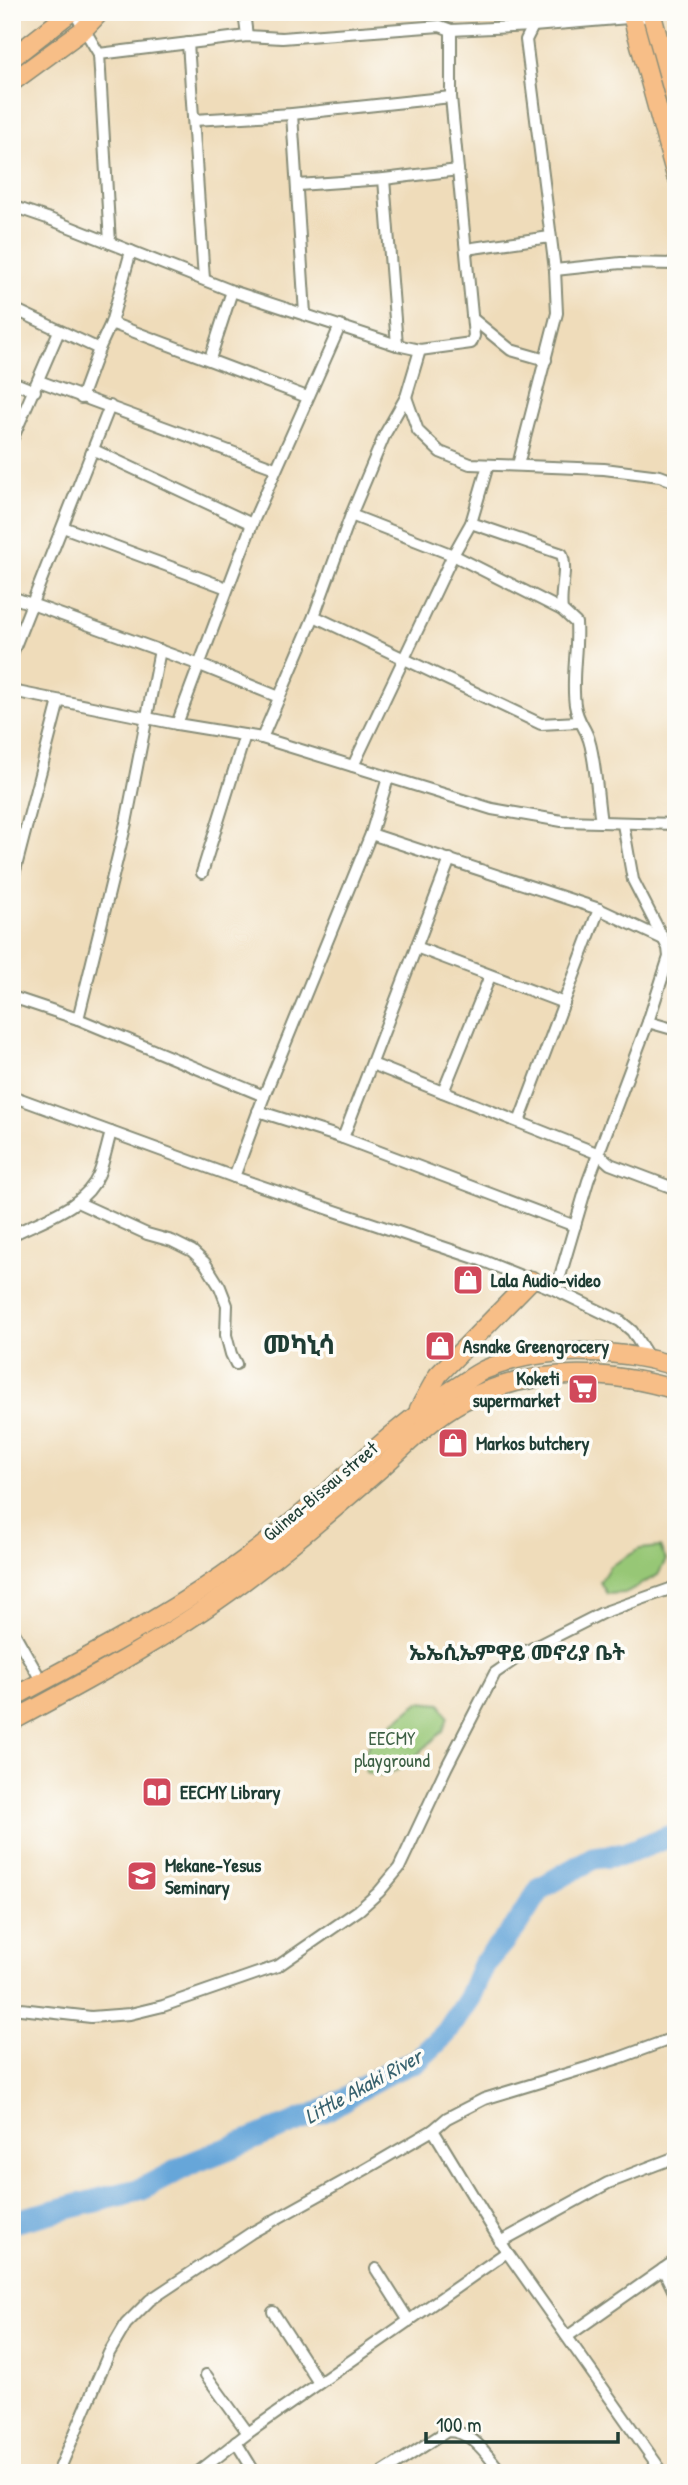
<svg xmlns="http://www.w3.org/2000/svg" width="688" height="2485" font-family="'Patrick Hand','Noto Sans Ethiopic',sans-serif">
<style>
.green{fill:#97c776;stroke:#5b8255;stroke-width:2}
.lines{fill:none;stroke-linecap:round;stroke-linejoin:round}
.river{stroke:#66a6d9;stroke-width:23}
.minor-casing{stroke:#878c77;stroke-width:14}
.primary-casing{stroke:#878c77;stroke-width:21}
.minor{stroke:#fff;stroke-width:10}
.primary{stroke:#f7be87;stroke-width:18}
.labels{text-anchor:middle;dominant-baseline:central;stroke-width:7;stroke-linejoin:round;paint-order:stroke}
.poi-label{font-size:19px;font-weight:bold;fill:#1f3d34;stroke:#fdfcf7;text-anchor:start}
.street-label{font-size:19px;fill:#1f3d34;stroke:#fdfcf7}
.park-label{font-size:19px;fill:#3d6044;stroke:#fdfcf7}
.neighbourhood-label{font-size:21px;font-weight:bold;fill:#1f3d34;stroke:#fdfcf7}
.water-label{font-size:21px;font-style:italic;fill:#38626e;stroke:#fdfcf7}
.district-label{font-size:26px;font-weight:bold;fill:#1f3d34;stroke:#fdfcf7}
</style>
<rect width="100%" height="100%" fill="#fdfcf7"/>
<filter id="ink" filterUnits="userSpaceOnUse"><feTurbulence type="fractalNoise" baseFrequency=".0143" numOctaves="2"/><feDisplacementMap in="SourceGraphic" scale="14" xChannelSelector="R" yChannelSelector="G"/><feConvolveMatrix kernelMatrix="1 2 1 2 8 2 1 2 1" color-interpolation-filters="sRGB"/></filter>
<filter id="wash" filterUnits="userSpaceOnUse"><feTurbulence type="fractalNoise" baseFrequency=".00686" numOctaves="4" result="noise"/><feDisplacementMap in="SourceGraphic" scale="28" xChannelSelector="R" yChannelSelector="G"/><feGaussianBlur stdDeviation="1.57" result="paint"/><feColorMatrix in="noise" values="0 0 0 0 0 0 0 0 0 0 0 0 0 0 0 0 0 1.4 0 .05"/><feComposite in="paint" operator="in"/></filter>
<g filter="url(#wash)">
<rect width="100%" height="100%" fill="#efdcba"/>
<!-- green -->
<g class="green">
<path d="M 660,1547 L 666,1560 L 658,1575 L 625,1593 L 607,1594 L 600,1582 L 610,1566 L 640,1549 Z"/>
<path d="M 419,1702 L 441,1704 L 448,1717 L 443,1731 L 403,1768 L 383,1775 L 366,1773 L 364,1753 L 372,1740 Z"/>
</g>
<g class="lines">
<!-- river -->
<path class="river" d="M 12,2222 L 142,2189 L 192,2163 L 326,2110 L 382,2076 L 418,2060 L 447,2032 L 469,1998 L 483,1965 L 514,1929 L 541,1888 L 593,1858 L 624,1854 L 676,1834"/>
</g>
</g>
<g filter="url(#ink)">
<g class="lines">
<!-- minor casing -->
<g class="minor-casing">
<g id="minor">
<path d="M 74,12 L 99,54 L 110,243"/>
<path d="M 244,12 L 247,36"/>
<path d="M 188,43 L 204,279"/>
<path d="M 99,54 L 247,36 L 282,38 L 440,26 L 451,30 L 533,26 L 652,16"/>
<path d="M 292,114 L 305,314"/>
<path d="M 194,120 L 292,114 L 451,97"/>
<path d="M 384,179 L 397,345"/>
<path d="M 298,185 L 384,179 L 458,170"/>
<path d="M 12,206 L 47,218 L 232,291 L 397,345 L 420,350 L 471,343 L 474,336 L 451,97 L 451,30"/>
<path d="M 466,249 L 550,237"/>
<path d="M 555,270 L 621,263 L 676,264"/>
<path d="M 12,308 L 99,349"/>
<path d="M 473,319 L 511,350 L 546,360"/>
<path d="M 111,323 L 307,397"/>
<path d="M 210,359 L 232,291"/>
<path d="M 39,381 L 275,468"/>
<path d="M 12,382 L 35,391"/>
<path d="M 406,397 L 418,431 L 440,452 L 470,464 L 604,469 L 660,476 L 676,482"/>
<path d="M 81,398 L 99,349 L 111,323 L 131,251"/>
<path d="M 12,440 L 59,331"/>
<path d="M 94,450 L 252,524"/>
<path d="M 518,465 L 557,313 L 555,270 L 526,40 L 533,26"/>
<path d="M 351,515 L 453,555 L 562,610"/>
<path d="M 471,523 L 562,554 C 568,572 559,591 562,610 L 576,623 C 578,650 571,677 575,705 C 578,723 585,726 589,740 C 596,762 597,797 601,822"/>
<path d="M 63,527 L 227,588"/>
<path d="M 12,597 L 200,665 L 279,697"/>
<path d="M 314,616 L 541,724 L 578,722"/>
<path d="M 12,654 L 110,406"/>
<path d="M 12,691 L 177,724 L 262,738 L 492,809 L 562,821 L 676,824"/>
<path d="M 177,724 L 252,524 L 340,326"/>
<path d="M 262,738 L 314,616 L 351,515 L 385,434 L 406,397 L 420,350"/>
<path d="M 353,766 L 453,555 L 471,523 L 488,465"/>
<path d="M 371,834 L 599,909 L 663,939"/>
<path d="M 202,873 L 245,735"/>
<path d="M 12,882 L 59,701"/>
<path d="M 416,947 L 564,1003"/>
<path d="M 12,997 L 78,1019 L 264,1096"/>
<path d="M 78,1019 L 126,823 L 160,650"/>
<path d="M 648,1022 L 676,1030"/>
<path d="M 372,1064 L 599,1154 L 610,1164 L 676,1189"/>
<path d="M 443,1092 L 490,976"/>
<path d="M 12,1096 L 234,1177 L 481,1260 L 556,1290 L 620,1321 L 632,1331 L 649,1358"/>
<path d="M 258,1111 L 343,1138 L 575,1226"/>
<path d="M 519,1122 L 599,909"/>
<path d="M 343,1138 L 450,859"/>
<path d="M 234,1177 L 264,1096 L 371,834 L 388,778"/>
<path d="M 77,1202 L 147,1234 L 172,1241 L 192,1251 L 205,1263 L 220,1287 L 227,1305 L 226,1335 L 231,1354 L 236,1364"/>
<path d="M 12,1235 C 42,1219 85,1208 99,1174 C 104,1161 107,1146 111,1132"/>
<path d="M 556,1290 L 588,1181 L 648,1022 L 669,957 L 668,948 L 633,880 L 623,824"/>
<path d="M 12,1629 L 42,1682"/>
<path d="M 12,2008 L 91,2017 L 130,2014 L 163,2006 L 278,1966 L 359,1910 L 379,1892 L 399,1868 L 446,1768 L 495,1673 L 527,1651 L 602,1613 L 670,1589 L 676,1586"/>
<path d="M 433,2130 L 507,2252 L 663,2473"/>
<path d="M 500,2242 L 608,2183 L 676,2157"/>
<path d="M 376,2269 L 409,2321"/>
<path d="M 663,2269 L 676,2296"/>
<path d="M 273,2312 L 319,2383"/>
<path d="M 568,2336 L 676,2260"/>
<path d="M 206,2375 L 248,2433"/>
<path d="M 236,2442 L 255,2473"/>
<path d="M 58,2473 L 109,2353 L 126,2324 L 150,2300 L 251,2233 L 366,2169 L 433,2130 L 447,2118 L 484,2099 L 619,2058 L 676,2037"/>
<path d="M 197,2473 L 248,2433 L 507,2252"/>
<path d="M 382,2473 L 447,2431 C 473,2431 486,2454 502,2473"/>
</g>
</g>
<!-- primary casing -->
<g class="primary-casing">
<g id="primary">
<path d="M 631,12 L 676,176"/>
<path d="M 651,12 L 676,102"/>
<path d="M 12,58 L 71,12"/>
<path d="M 12,82 L 83,30 L 100,12"/>
<path d="M 419,1409 L 438,1375 L 531,1280"/>
<path d="M 12,1698 C 91,1655 172,1614 244,1560 C 279,1534 317,1502 350,1472 C 382,1442 415,1414 452,1390 C 463,1384 473,1375 484,1370 C 543,1345 615,1348 676,1366"/>
<path d="M 12,1721 C 96,1676 181,1630 256,1572 C 299,1539 341,1503 382,1467 C 410,1442 439,1410 474,1396 C 539,1368 609,1370 676,1390"/>
</g>
</g>
<!-- minor -->
<use href="#minor" class="minor"/>
<!-- primary -->
<use href="#primary" class="primary"/>
</g>
</g>
<!-- icons -->
<defs>
<g id="shop-square" transform="scale(1.575)"><rect x="-9" y="-9" width="18" height="18" rx="4" fill="#d1495b" stroke="#fdfcf7"/><path d="M-5-2.5h2.3a2.7 3.5 0 0 1 5.4 0H5L5.5 6h-11ZM-1.5-2.5h3a1.5 2.3 0 0 0-3 0Z" fill="#fff"/></g>
<g id="supermarket-square" transform="scale(1.575)"><rect x="-9" y="-9" width="18" height="18" rx="4" fill="#d1495b" stroke="#fdfcf7"/><path d="M-6-5.5h2.5l.6 2H6L4.5 2H-2.5L-4.4-4H-6ZM-1.5 3.2a1.3 1.3 0 1 0 .1 0ZM3 3.2a1.3 1.3 0 1 0 .1 0Z" fill="#fff"/></g>
<g id="library-square" transform="scale(1.575)"><rect x="-9" y="-9" width="18" height="18" rx="4" fill="#d1495b" stroke="#fdfcf7"/><path d="M-6-4Q-3-5.5-.7-3.5V5Q-3 3-6 4ZM6-4Q3-5.5 .7-3.5V5Q3 3 6 4Z" fill="#fff"/></g>
<g id="school-square" transform="scale(1.575)"><rect x="-9" y="-9" width="18" height="18" rx="4" fill="#d1495b" stroke="#fdfcf7"/><path d="M0-5L7-2L0 1L-7-2ZM-4 1L0 2.5L4 1V4Q0 6-4 4Z" fill="#fff"/></g>
</defs>
<g fill-rule="evenodd">
<use href="#shop-square" x="468" y="1280"/>
<use href="#shop-square" x="440" y="1346"/>
<use href="#supermarket-square" x="583" y="1389"/>
<use href="#shop-square" x="453" y="1443"/>
<use href="#library-square" x="157" y="1792"/>
<use href="#school-square" x="142" y="1876"/>
</g>
<g class="labels">
<!-- poi labels -->
<g class="poi-label">
<text x="491" y="1280">Lala Audio-video</text>
<text x="463" y="1346">Asnake Greengrocery</text>
<text x="560" y="1378" text-anchor="end">Koketi<tspan x="560" dy="22">supermarket</tspan></text>
<text x="476" y="1443">Markos butchery</text>
<text x="180" y="1792">EECMY Library</text>
<text x="165" y="1865">Mekane-Yesus<tspan x="165" dy="22">Seminary</tspan></text>
</g>
<!-- street labels -->
<g class="street-label">
<text transform="translate(320 1491) rotate(-40)">Guinea-Bissau street</text>
</g>
<!-- park labels -->
<g class="park-label">
<text x="392" y="1738">EECMY<tspan x="392" dy="22">playground</tspan></text>
</g>
<!-- neighbourhood labels -->
<g class="neighbourhood-label">
<text x="517" y="1652">ኤኤሲኤምዋይ መኖሪያ ቤት</text>
</g>
<!-- water labels -->
<g class="water-label">
<text transform="translate(363 2086) rotate(-29)">Little Akaki River</text>
</g>
<!-- district labels -->
<g class="district-label">
<text x="299" y="1344">መካኒሳ</text>
</g>
</g>
<!-- margin -->
<rect width="688" height="2485" fill="none" stroke="#fdfcf7" stroke-width="42"/>
<!-- scale -->
<path d="M426 2432v10h192v-10" fill="none" stroke="#1f3d34" stroke-width="3.5"/>
<text x="436" y="2432" font-size="21" fill="#1f3d34" stroke="#fdfcf7" stroke-width="5" paint-order="stroke">100 m</text>
</svg>
